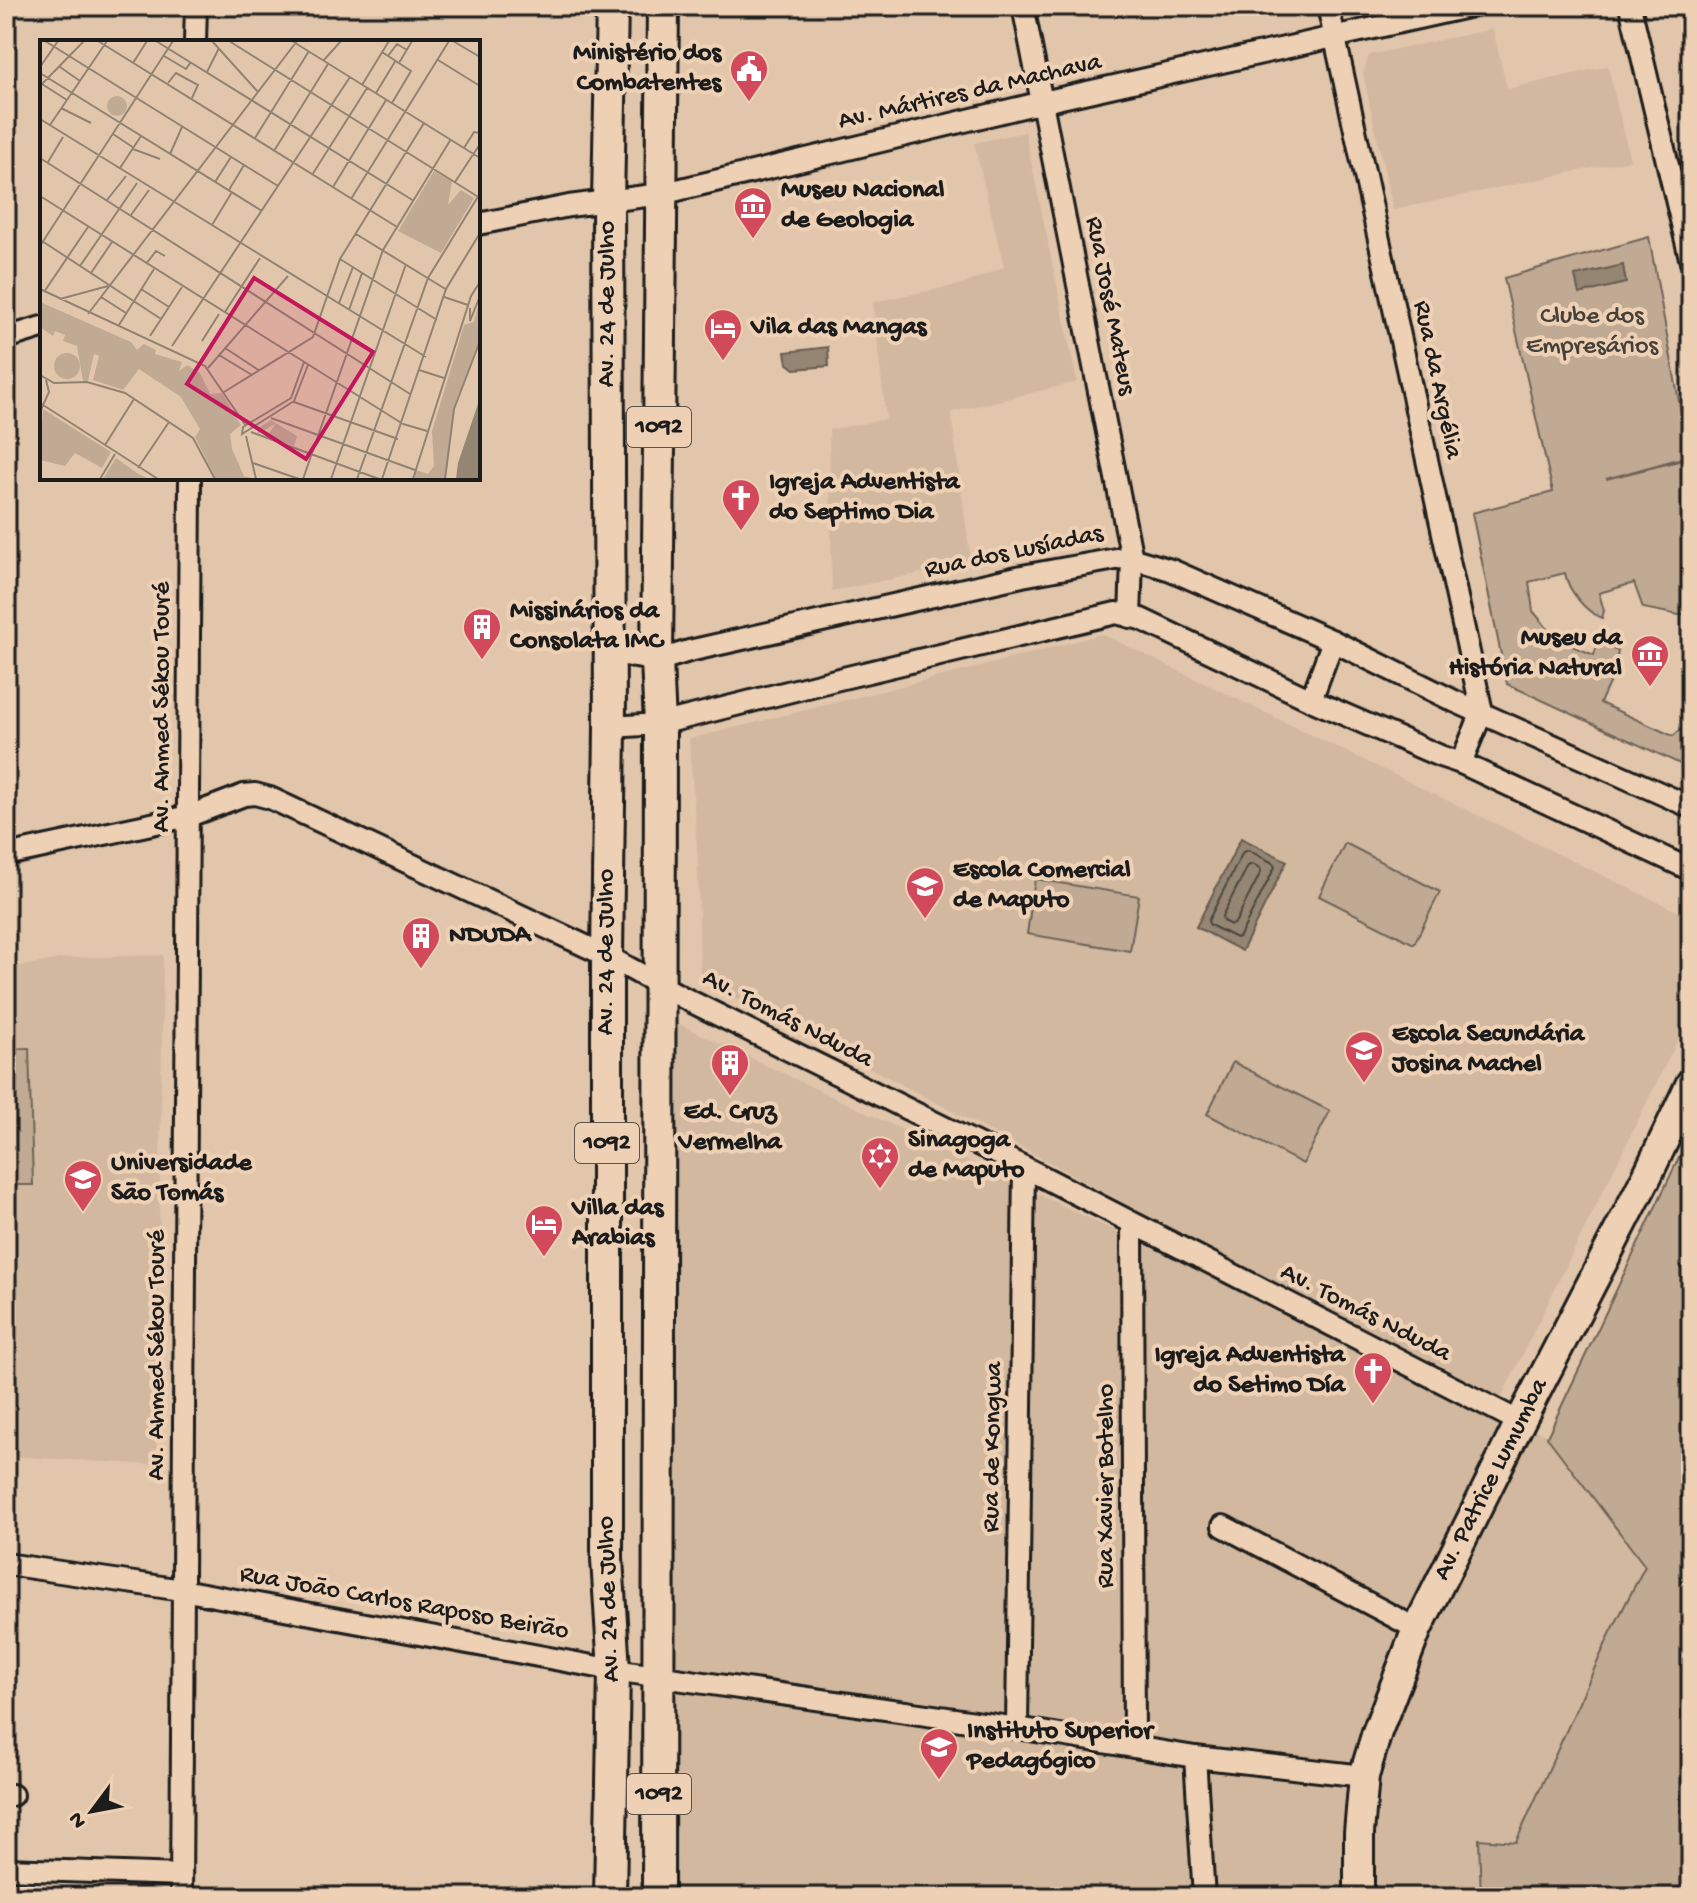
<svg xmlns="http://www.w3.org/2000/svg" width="1697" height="1903" font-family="'Gochi Hand',sans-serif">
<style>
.built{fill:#d1b89f}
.green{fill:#c1aa93;stroke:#6e6358;stroke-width:2}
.water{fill:#958573;stroke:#655b50;stroke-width:2}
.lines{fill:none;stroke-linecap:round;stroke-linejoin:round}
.shore{stroke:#4c463f;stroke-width:2}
.minor-casing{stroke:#1c1c1c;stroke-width:26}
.secondary-casing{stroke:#1c1c1c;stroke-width:34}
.primary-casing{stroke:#1c1c1c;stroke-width:36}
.minor{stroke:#eed1b4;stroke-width:20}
.secondary{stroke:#eed1b4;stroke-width:28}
.primary{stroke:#eed1b4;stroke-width:30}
.labels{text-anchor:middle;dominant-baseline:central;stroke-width:8;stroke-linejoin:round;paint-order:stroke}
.shield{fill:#eed1b4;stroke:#5b524a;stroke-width:2}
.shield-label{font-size:24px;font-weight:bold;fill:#1c1c1c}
.poi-label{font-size:26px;font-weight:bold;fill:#1c1c1c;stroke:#eed1b4;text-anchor:start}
.street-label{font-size:26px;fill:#1c1c1c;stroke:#eed1b4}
.park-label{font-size:26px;fill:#45403a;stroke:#eed1b4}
.inset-road{fill:none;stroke:#928272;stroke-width:2}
.view{fill:#c2185b;fill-opacity:0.15;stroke:#c2185b;stroke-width:4}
.inset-edge{fill:none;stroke:#1c1c1c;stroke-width:4}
</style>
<rect width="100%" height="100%" fill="#e1c6ab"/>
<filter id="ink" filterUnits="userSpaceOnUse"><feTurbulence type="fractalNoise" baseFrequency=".0125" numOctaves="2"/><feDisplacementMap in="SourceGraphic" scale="16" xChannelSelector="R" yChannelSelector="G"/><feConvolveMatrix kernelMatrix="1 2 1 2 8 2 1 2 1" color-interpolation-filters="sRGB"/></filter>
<g filter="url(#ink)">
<!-- built -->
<g class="built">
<path d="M 1493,29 L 1507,89 L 1608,66 L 1630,160 L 1393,210 L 1363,73 L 1369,55 Z"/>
<path d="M 1025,132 L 1077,382 L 951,412 L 971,563 L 832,591 L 829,430 L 886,419 L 873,302 L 964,284 L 1004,267 L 974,143 Z"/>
<path d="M 1102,634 L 1691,918 L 1691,1013 L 1496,1408 L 1038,1156 L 700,979 L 698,860 L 689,739 L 991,664 Z"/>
<path d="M 163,955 L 156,1465 L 6,1456 L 6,969 L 65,958 Z"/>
<path d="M 673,1021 L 1548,1436 L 1646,1566 L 1610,1634 L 1516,1843 L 1479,1839 L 1481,1897 L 664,1897 Z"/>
</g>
<!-- green -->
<g class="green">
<path d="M 1649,237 L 1689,456 L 1606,479 L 1691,458 L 1691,613 L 1679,615 L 1643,608 L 1634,583 L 1599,593 L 1604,611 L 1602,618 C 1585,612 1568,590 1565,573 L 1529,582 L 1533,611 L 1557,640 L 1594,655 L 1598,643 L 1618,651 L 1615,670 L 1600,703 L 1673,736 L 1685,726 L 1691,734 L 1691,769 L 1507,684 L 1472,513 L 1553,492 L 1504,278 Z"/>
<path d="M 1345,843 L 1440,892 L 1414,944 L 1319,896 Z"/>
<path d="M 1035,879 L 1139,896 L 1130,951 L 1027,934 Z"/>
<path d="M 29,1048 L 33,1185 L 6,1185 L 6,1049 Z"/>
<path d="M 1233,1062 L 1330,1111 L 1303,1164 L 1207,1114 Z"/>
<path d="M 1691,1132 L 1691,1897 L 1481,1897 L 1479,1839 L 1516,1842 L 1610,1634 L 1645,1566 L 1547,1437 Z"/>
</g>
<!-- water -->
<g class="water">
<path d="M 1623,265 L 1626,283 L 1579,294 L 1575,276 Z"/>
<path d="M 828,347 L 829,366 L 795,369 L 787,363 L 785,352 Z"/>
<path d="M 1241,838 L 1287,861 L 1242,951 L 1196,927 Z"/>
</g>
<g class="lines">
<!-- shore -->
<g class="shore">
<path d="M 1248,850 L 1273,863 L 1275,867 L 1240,936 L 1236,938 L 1210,925 L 1208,921 L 1243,852 Z"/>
<path d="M 1252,864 L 1260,868 L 1261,872 L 1235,923 L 1231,925 L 1223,921 L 1222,916 L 1248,866 Z"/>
</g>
<!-- minor casing -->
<g class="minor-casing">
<g id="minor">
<path d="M 1023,6 L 1132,559 L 1130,617"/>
<path d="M 1328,6 L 1482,712 L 1461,763"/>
<path d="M 1630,6 L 1691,262"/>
<path d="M 195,42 L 196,6"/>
<path d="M 478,224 L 569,206 L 661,194 L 1043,102 L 1472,6"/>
<path d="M 6,338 L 42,327"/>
<path d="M 609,652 L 657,661 L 689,651 L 1022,576 L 1127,557 L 1171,570 L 1333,641 L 1454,701 L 1691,807"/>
<path d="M 1311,700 L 1333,641"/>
<path d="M 610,727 L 660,724 L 839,679 L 1116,613 L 1141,619 L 1311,700 L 1440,756 L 1461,763 L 1691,870"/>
<path d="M 6,855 L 189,816 L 244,795 L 255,794 L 270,798 L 607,956 L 684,998 L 1024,1167 L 1520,1422"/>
<path d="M 1132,1224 L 1134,1747"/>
<path d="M 1223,1526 L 1417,1629"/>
<path d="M 6,1564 L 182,1590 L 614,1670 L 1017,1728 L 1195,1757 L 1364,1776"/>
<path d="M 1017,1728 L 1024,1167"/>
<path d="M 1195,1757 L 1204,1897"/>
<path d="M 6,1796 L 12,1795"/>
<path d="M 6,1869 L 181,1875"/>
<path d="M 181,1897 L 190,478"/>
</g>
</g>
<!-- secondary casing -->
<g class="secondary-casing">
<path id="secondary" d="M 1359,1897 L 1359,1833 L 1364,1776 L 1377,1732 L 1417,1629 L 1520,1422 L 1647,1176 L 1691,1083"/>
</g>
<!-- primary casing -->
<g class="primary-casing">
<g id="primary">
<path d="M 610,1897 L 614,1670 L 607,1559 L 607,956 L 610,727 L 608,201 L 612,6"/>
<path d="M 658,1897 L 660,724 L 657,661 L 663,6"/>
</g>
</g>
<!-- minor -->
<use href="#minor" class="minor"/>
<!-- secondary -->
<use href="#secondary" class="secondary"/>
<!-- primary -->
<use href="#primary" class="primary"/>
</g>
</g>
<!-- icons -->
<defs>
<g id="civic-pin" transform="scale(2)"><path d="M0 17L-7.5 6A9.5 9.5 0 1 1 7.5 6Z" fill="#d1495b" stroke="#eed1b4"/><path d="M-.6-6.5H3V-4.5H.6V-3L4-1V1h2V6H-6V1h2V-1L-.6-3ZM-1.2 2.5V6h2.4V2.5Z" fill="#fff"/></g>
<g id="museum-pin" transform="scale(2)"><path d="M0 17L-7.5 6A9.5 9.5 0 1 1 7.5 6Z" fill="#d1495b" stroke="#eed1b4"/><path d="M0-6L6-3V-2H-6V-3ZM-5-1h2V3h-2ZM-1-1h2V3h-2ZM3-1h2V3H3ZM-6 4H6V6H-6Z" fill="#fff"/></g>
<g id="hotel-pin" transform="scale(2)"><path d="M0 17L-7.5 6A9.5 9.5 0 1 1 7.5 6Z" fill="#d1495b" stroke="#eed1b4"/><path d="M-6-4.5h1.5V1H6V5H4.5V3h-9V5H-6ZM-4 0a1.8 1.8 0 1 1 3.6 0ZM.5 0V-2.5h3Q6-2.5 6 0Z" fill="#fff"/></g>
<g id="church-pin" transform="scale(2)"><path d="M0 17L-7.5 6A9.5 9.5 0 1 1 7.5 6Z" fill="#d1495b" stroke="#eed1b4"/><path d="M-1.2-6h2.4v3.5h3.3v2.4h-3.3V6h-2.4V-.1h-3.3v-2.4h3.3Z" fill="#fff"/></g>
<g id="building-pin" transform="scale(2)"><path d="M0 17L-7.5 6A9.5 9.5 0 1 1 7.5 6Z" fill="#d1495b" stroke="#eed1b4"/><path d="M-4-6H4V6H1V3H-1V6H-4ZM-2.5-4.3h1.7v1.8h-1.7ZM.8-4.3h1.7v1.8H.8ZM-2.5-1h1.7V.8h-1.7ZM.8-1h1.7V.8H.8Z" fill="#fff"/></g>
<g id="school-pin" transform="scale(2)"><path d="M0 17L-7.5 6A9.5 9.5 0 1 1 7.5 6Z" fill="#d1495b" stroke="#eed1b4"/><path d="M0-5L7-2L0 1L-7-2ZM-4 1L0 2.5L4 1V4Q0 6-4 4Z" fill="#fff"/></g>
<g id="synagogue-pin" transform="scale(2)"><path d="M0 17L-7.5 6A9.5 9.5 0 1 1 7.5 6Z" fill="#d1495b" stroke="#eed1b4"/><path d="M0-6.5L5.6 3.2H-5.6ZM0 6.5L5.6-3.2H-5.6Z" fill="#fff"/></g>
<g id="university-pin" transform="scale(2)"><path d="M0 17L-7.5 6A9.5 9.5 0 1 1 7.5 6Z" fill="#d1495b" stroke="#eed1b4"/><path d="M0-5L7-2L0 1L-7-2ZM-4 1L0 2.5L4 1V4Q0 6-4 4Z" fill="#fff"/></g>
</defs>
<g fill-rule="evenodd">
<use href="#civic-pin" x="749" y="69"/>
<use href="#museum-pin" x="753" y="206"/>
<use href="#hotel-pin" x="723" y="328"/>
<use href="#church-pin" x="741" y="498"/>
<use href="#building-pin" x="482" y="627"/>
<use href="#museum-pin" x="1650" y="654"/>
<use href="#school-pin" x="925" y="886"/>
<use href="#building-pin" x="421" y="936"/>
<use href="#school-pin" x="1364" y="1050"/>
<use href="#building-pin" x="730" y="1063"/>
<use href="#synagogue-pin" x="880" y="1156"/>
<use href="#university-pin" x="83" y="1179"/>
<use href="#hotel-pin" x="544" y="1224"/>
<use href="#church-pin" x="1373" y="1371"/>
<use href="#university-pin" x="939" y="1747"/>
</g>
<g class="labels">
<!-- shield labels -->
<g class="shield">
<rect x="627" y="407" width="64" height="40" rx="6"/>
<rect x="575" y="1123" width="64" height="40" rx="6"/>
<rect x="627" y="1774" width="64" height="40" rx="6"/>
</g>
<g class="shield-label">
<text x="659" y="427">1092</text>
<text x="607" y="1143">1092</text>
<text x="659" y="1794">1092</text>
</g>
<!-- poi labels -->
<g class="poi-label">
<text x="721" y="54" text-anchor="end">Ministério dos<tspan x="721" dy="30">Combatentes</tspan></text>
<text x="781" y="191">Museu Nacional<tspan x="781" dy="30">de Geologia</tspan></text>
<text x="751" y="328">Vila das Mangas</text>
<text x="769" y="483">Igreja Adventista<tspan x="769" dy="30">do Septimo Dia</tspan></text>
<text x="510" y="612">Missinários da<tspan x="510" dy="30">Consolata IMC</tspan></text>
<text x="1622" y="639" text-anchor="end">Museu da<tspan x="1622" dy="30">História Natural</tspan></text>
<text x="953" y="871">Escola Comercial<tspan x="953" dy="30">de Maputo</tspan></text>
<text x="449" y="936">NDUDA</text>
<text x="1392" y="1035">Escola Secundária<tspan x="1392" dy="30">Josina Machel</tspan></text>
<text x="730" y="1113" text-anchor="middle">Ed. Cruz<tspan x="730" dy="30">Vermelha</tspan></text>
<text x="908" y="1141">Sinagoga<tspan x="908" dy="30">de Maputo</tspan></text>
<text x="111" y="1164">Universidade<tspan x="111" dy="30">São Tomás</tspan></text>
<text x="572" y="1209">Villa das<tspan x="572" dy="30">Arabias</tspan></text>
<text x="1345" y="1356" text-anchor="end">Igreja Adventista<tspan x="1345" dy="30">do Setimo Día</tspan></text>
<text x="967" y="1732">Instituto Superior<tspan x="967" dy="30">Pedagógico</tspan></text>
</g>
<!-- street labels -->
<g class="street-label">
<text transform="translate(970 93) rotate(-13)">Av. Mártires da Machava</text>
<text transform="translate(608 304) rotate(-90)">Av. 24 de Julho</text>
<text transform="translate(1109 306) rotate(79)">Rua José Mateus</text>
<text transform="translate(1436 380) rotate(78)">Rua da Argélia</text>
<text transform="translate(1014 553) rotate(-12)">Rua dos Lusíadas</text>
<text transform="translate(163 707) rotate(-90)">Av. Ahmed Sékou Touré</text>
<text transform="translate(607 952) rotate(-90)">Av. 24 de Julho</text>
<text transform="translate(787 1020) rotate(27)">Av. Tomás Nduda</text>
<text transform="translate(1365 1314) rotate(27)">Av. Tomás Nduda</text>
<text transform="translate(158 1355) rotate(-90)">Av. Ahmed Sékou Touré</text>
<text transform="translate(994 1447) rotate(-89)">Rua de Kongwa</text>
<text transform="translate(1492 1480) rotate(-63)">Av. Patrice Lumumba</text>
<text transform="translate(1107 1486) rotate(-90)">Rua Xavier Botelho</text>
<text transform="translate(610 1599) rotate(-92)">Av. 24 de Julho</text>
<text transform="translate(404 1604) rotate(10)">Rua João Carlos Raposo Beirão</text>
</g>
<!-- park labels -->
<g class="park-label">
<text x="1592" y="317">Clube dos<tspan x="1592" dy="30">Empresários</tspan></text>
</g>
</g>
<!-- overview -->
<g transform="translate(40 40)">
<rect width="440" height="440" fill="#e1c6ab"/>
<path d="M67 66a10 10 0 1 1 20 0a10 10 0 1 1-20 0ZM 394,131 L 412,141 L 408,165 L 421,150 L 434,158 L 401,213 L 358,191 ZM 440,258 L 440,301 L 415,364 L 405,439 L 374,439 L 376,430 L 388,434 L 394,426 L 392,391 L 424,285 L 434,282 ZM 0,262 L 91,302 L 97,310 L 104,304 L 116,310 L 115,314 L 142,322 L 139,331 L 147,325 L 160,333 L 170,354 L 182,353 L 201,385 L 190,394 L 192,409 L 204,436 L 214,439 L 176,439 L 155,397 L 160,389 L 141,357 L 99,329 L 83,350 L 53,340 L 59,316 L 54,314 L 48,341 L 43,341 L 37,306 L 23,301 L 25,295 L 15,291 L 13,296 L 0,287 ZM14 326a13 13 0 1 1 26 0a13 13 0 1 1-26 0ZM 3,369 L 71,412 L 62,428 L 35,413 L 25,426 L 0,420 ZM 231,380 L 257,396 L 254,406 L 227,397 L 235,384 L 218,394 L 217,389 ZM 76,418 L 97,433 L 109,439 L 63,439 Z" fill="#c1aa93"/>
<path d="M 440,358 L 440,439 L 416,439 L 418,423 Z" fill="#958573"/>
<path class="inset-road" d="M 5,1 L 238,146M 58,1 L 357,187M 116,1 L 374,161M 172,1 L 218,52M 189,1 L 440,158M 252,1 L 440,118M 413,1 L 440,17M 342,12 L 371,31 L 352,63M 124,16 L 146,29 L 151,22M 348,16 L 357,4 L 367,10M 398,20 L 440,46M 283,21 L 301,1M 93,23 L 107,1M 359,23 L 372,1M 0,27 L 18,1M 20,27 L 40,41M 167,32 L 179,8M 0,33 L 222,171M 128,43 L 136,33 L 158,45 L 152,58M 2,44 L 27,60M 322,45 L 349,1M 0,46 L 44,1M 336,53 L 356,20M 21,68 L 51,83M 0,79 L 386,317M 10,85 L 67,1M 73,94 L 94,108M 215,98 L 269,11M 424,108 L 434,92 L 440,93M 93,109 L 120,119M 234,111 L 288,24M 130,114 L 142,87M 0,118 L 370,354M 8,122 L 23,97M 80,128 L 101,96M 272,135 L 327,48M 175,142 L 191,117M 415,142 L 440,104M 293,147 L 346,60M 189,150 L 204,125M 0,156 L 363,384M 311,159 L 409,1M 67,160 L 86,136M 91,175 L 109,150M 172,185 L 192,152M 316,194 L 407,250M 2,201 L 121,279M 0,206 L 133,1M 300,219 L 397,280M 106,224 L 116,211 L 125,216M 40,226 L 97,143M 51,233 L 72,202M 0,249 L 165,326 L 206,386M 101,249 L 129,267M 4,252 L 48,187M 61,257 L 86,273M 404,257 L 428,265M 20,259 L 68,246M 299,263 L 313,227M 430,268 L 430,281 L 440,256M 309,270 L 322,233M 185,272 L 220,218M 48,274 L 257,1M 79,285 L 114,229M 110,296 L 142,247M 162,301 L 179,274M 132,306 L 310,37M 185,308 L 220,331M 179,315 L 212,335M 264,322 L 251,358 L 203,387 L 202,394 L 254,361 L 268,325M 168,328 L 248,236M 379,330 L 404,338M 0,335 L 14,343 L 47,342 L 85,353 L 153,398 L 175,439M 184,352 L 273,297 L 300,219 L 384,83M 254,362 L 358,399M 0,363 L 118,439M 0,372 L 9,352 L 6,340M 231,378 L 375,430M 363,384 L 387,391M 211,392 L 339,439M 206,396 L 216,439M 65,405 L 94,359M 213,423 L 259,439M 98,428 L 129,382M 60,439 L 75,414M 263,439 L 343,210 L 411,99M 291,439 L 366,224M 317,439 L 388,238 L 439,155M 342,439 L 406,249 L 440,193M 373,439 L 431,256 L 440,242M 405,439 L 414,369 L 440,301"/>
<path class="view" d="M 214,238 L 333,312 L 266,419 L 147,344 Z"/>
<rect width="440" height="440" class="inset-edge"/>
</g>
<!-- margin -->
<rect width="1697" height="1903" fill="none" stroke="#eed1b4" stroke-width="32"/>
<rect x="16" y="16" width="1665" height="1871" fill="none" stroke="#1c1c1c" stroke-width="3" filter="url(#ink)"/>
<!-- north arrow -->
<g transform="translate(92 1811) rotate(238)" stroke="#eed1b4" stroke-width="6" paint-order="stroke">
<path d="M0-6L14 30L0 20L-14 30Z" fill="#1c1c1c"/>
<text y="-12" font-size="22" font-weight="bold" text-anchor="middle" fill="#1c1c1c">N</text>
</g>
</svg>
